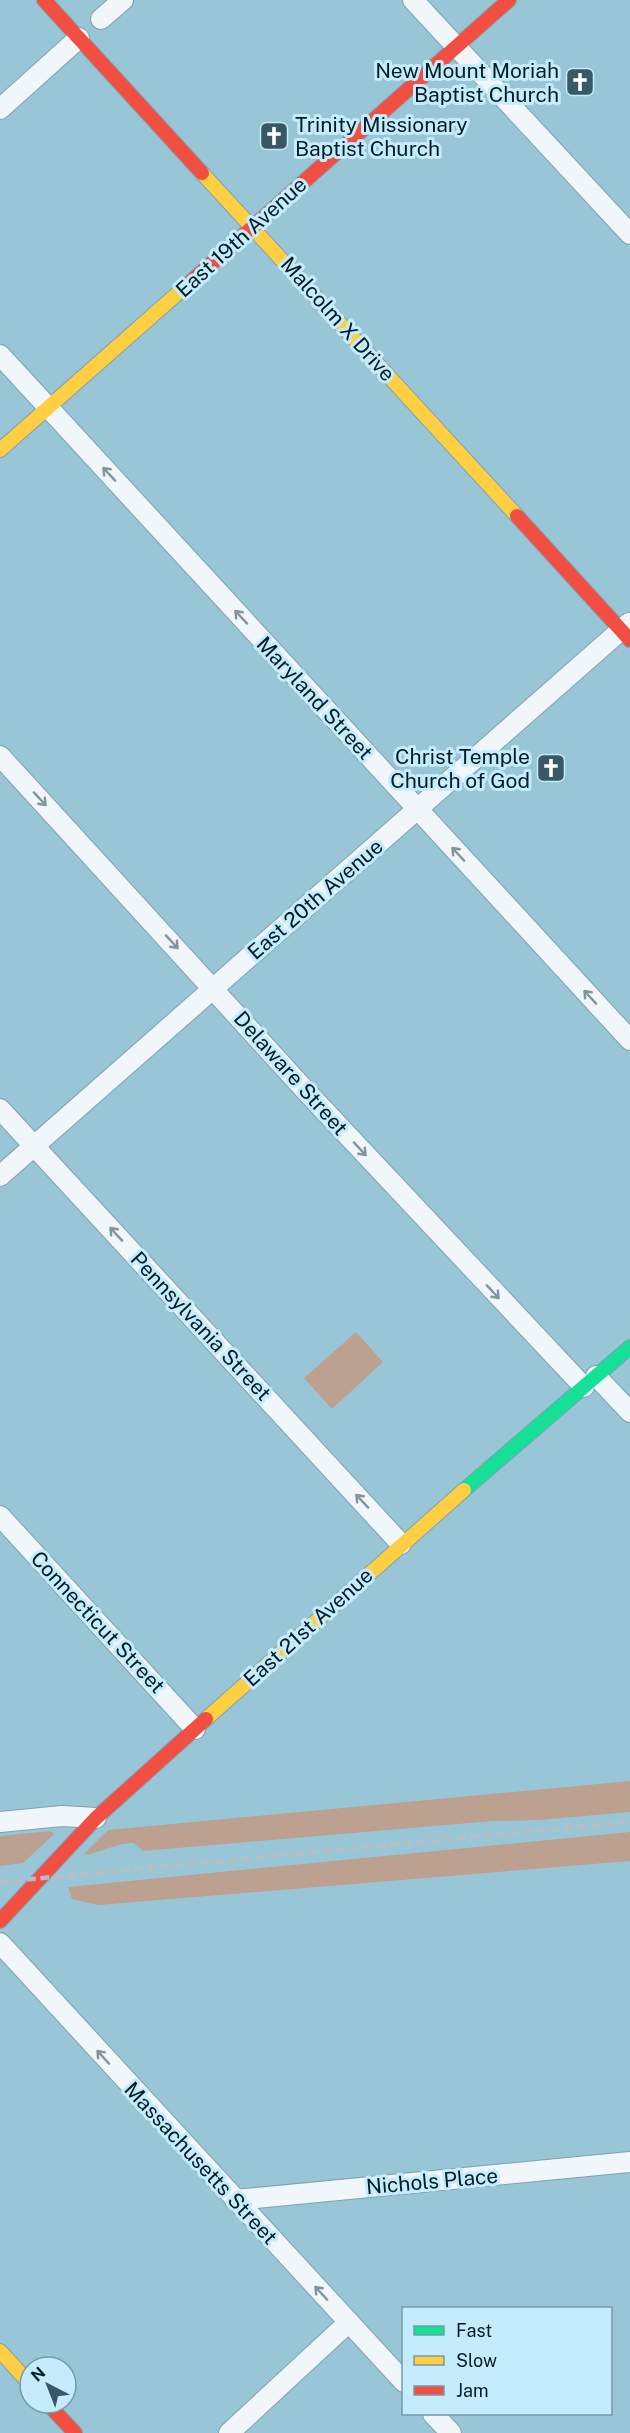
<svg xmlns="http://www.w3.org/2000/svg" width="630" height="2433" font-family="'Public Sans',sans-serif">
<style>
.green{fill:#bca090}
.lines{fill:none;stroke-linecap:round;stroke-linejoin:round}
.street-casing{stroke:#7ea2b0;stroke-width:22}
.fast-casing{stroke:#7ea2b0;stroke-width:16}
.slow-casing{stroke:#7ea2b0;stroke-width:16}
.jam-casing{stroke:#7ea2b0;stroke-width:16}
.street{stroke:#f0f6f9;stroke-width:20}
.fast{stroke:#16e098;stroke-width:14}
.slow{stroke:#ffcf43;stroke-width:14}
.jam{stroke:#f24e42;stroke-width:14}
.rail{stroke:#b3bfc4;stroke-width:4.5;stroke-dasharray:9 4.5;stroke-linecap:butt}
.oneway{stroke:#85949a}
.labels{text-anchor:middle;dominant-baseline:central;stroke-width:6;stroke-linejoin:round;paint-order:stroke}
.poi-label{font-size:21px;fill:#031d27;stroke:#c5ecfd;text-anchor:end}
.street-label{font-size:21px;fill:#031d27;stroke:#c5ecfd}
</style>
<rect width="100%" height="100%" fill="#99c6d7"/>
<!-- green -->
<g class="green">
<path d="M 356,1332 L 383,1362 L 332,1409 L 304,1378 Z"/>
<path d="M 630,1781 L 630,1812 L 540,1820 L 493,1821 L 143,1851 L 134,1843 C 118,1842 101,1853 83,1855 L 108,1830 Z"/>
<path d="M 50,1831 L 54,1834 L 23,1863 L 0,1866 L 0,1836 Z"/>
<path d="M 630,1832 L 630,1861 L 99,1905 L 72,1899 L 68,1887 Z"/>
</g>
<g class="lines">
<!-- street casing -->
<g class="street-casing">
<g id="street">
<path d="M 413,0 L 630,234"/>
<path d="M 101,19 L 123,0"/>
<path d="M 0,109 L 79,38"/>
<path d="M 0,355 L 630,1040"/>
<path d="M 0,756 L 305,1090 L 584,1387"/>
<path d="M 0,1109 L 401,1544"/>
<path d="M 0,1176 L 629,623"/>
<path d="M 596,1376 L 630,1412"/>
<path d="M 0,1516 L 195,1729"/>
<path d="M 0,1822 L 62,1816 L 96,1818"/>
<path d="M 0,1943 L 404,2382"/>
<path d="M 235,2200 L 630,2162"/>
<path d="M 433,2414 L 451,2433"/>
<path d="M 229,2433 L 349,2322"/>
</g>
</g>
<!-- fast casing -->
<g class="fast-casing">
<path id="fast" d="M 464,1490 L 630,1347"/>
</g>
<!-- slow casing -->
<g class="slow-casing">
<g id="slow">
<path d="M 202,173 L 517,516"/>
<path d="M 0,450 L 186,286"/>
<path d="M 206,1719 L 464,1490"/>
<path d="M 0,2351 L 30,2384"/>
</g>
</g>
<!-- jam casing -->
<g class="jam-casing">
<g id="jam">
<path d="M 44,0 L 202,173"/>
<path d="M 186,286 L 509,0"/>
<path d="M 517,516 L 630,640"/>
<path d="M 0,1921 L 96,1818 L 206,1719"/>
<path d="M 47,2403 L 75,2433"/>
</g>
</g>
<!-- street -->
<use href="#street" class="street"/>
<!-- fast -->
<use href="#fast" class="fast"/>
<!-- slow -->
<use href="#slow" class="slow"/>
<!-- jam -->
<use href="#jam" class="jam"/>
<!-- rail -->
<path class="rail" d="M 0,1882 L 630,1822"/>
</g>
<!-- one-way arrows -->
<defs><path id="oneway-shaft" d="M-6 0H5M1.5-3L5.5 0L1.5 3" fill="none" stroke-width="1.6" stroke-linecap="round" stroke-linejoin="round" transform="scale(1.5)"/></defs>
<g class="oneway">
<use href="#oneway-shaft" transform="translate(109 474) rotate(-133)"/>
<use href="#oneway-shaft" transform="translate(241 617) rotate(-133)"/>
<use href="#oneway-shaft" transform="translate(40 799) rotate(47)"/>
<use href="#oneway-shaft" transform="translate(458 854) rotate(-133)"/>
<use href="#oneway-shaft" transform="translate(172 942) rotate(47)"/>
<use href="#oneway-shaft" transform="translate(590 997) rotate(-133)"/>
<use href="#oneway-shaft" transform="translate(360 1149) rotate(47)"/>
<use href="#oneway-shaft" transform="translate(116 1234) rotate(-133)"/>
<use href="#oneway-shaft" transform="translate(493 1292) rotate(47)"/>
<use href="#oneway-shaft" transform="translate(362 1501) rotate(-133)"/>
<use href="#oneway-shaft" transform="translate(103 2057) rotate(-132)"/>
<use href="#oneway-shaft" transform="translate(321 2293) rotate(-133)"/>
</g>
<!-- icons -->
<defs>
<g id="church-square" transform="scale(1.5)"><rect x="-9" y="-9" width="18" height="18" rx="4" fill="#385865" stroke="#c5ecfd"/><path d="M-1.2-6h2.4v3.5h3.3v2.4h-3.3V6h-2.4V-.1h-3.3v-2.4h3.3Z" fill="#fff"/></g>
</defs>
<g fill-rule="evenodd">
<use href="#church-square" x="580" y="82"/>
<use href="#church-square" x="274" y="136"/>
<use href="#church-square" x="551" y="768"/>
</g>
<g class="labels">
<!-- poi labels -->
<g class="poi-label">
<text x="559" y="70">New Mount Moriah<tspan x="559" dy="24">Baptist Church</tspan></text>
<text x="295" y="124" text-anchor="start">Trinity Missionary<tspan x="295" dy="24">Baptist Church</tspan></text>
<text x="530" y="756">Christ Temple<tspan x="530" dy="24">Church of God</tspan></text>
</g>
<!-- street labels -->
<g class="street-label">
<text transform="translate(241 237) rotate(-42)">East 19th Avenue</text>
<text transform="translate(338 319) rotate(48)">Malcolm X Drive</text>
<text transform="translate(315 698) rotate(47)">Maryland Street</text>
<text transform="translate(315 899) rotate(-41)">East 20th Avenue</text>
<text transform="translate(291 1073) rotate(48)">Delaware Street</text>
<text transform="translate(201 1326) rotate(47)">Pennsylvania Street</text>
<text transform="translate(98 1622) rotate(47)">Connecticut Street</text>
<text transform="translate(308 1627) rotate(-42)">East 21st Avenue</text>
<text transform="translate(201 2163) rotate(47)">Massachusetts Street</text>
<text transform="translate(432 2181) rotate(-5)">Nichols Place</text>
</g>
</g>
<!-- legend -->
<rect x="402" y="2307" width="210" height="108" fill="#c5ecfd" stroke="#7799a7" stroke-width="1.5"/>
<rect x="414" y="2326" width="30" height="9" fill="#16e098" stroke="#7799a7" stroke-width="1.5"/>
<text x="456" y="2337" font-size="18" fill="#031d27">Fast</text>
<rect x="414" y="2356" width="30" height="9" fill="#ffcf43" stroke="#7799a7" stroke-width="1.5"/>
<text x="456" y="2367" font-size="18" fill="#031d27">Slow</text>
<rect x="414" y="2386" width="30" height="9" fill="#f24e42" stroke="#7799a7" stroke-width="1.5"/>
<text x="456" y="2397" font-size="18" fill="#031d27">Jam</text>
<!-- north arrow -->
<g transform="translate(48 2385) rotate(318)"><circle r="28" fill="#c5ecfd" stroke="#7799a7" stroke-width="1.5"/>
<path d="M0-4.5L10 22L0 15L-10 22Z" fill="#385865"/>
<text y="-9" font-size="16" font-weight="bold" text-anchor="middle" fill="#031d27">N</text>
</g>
</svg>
